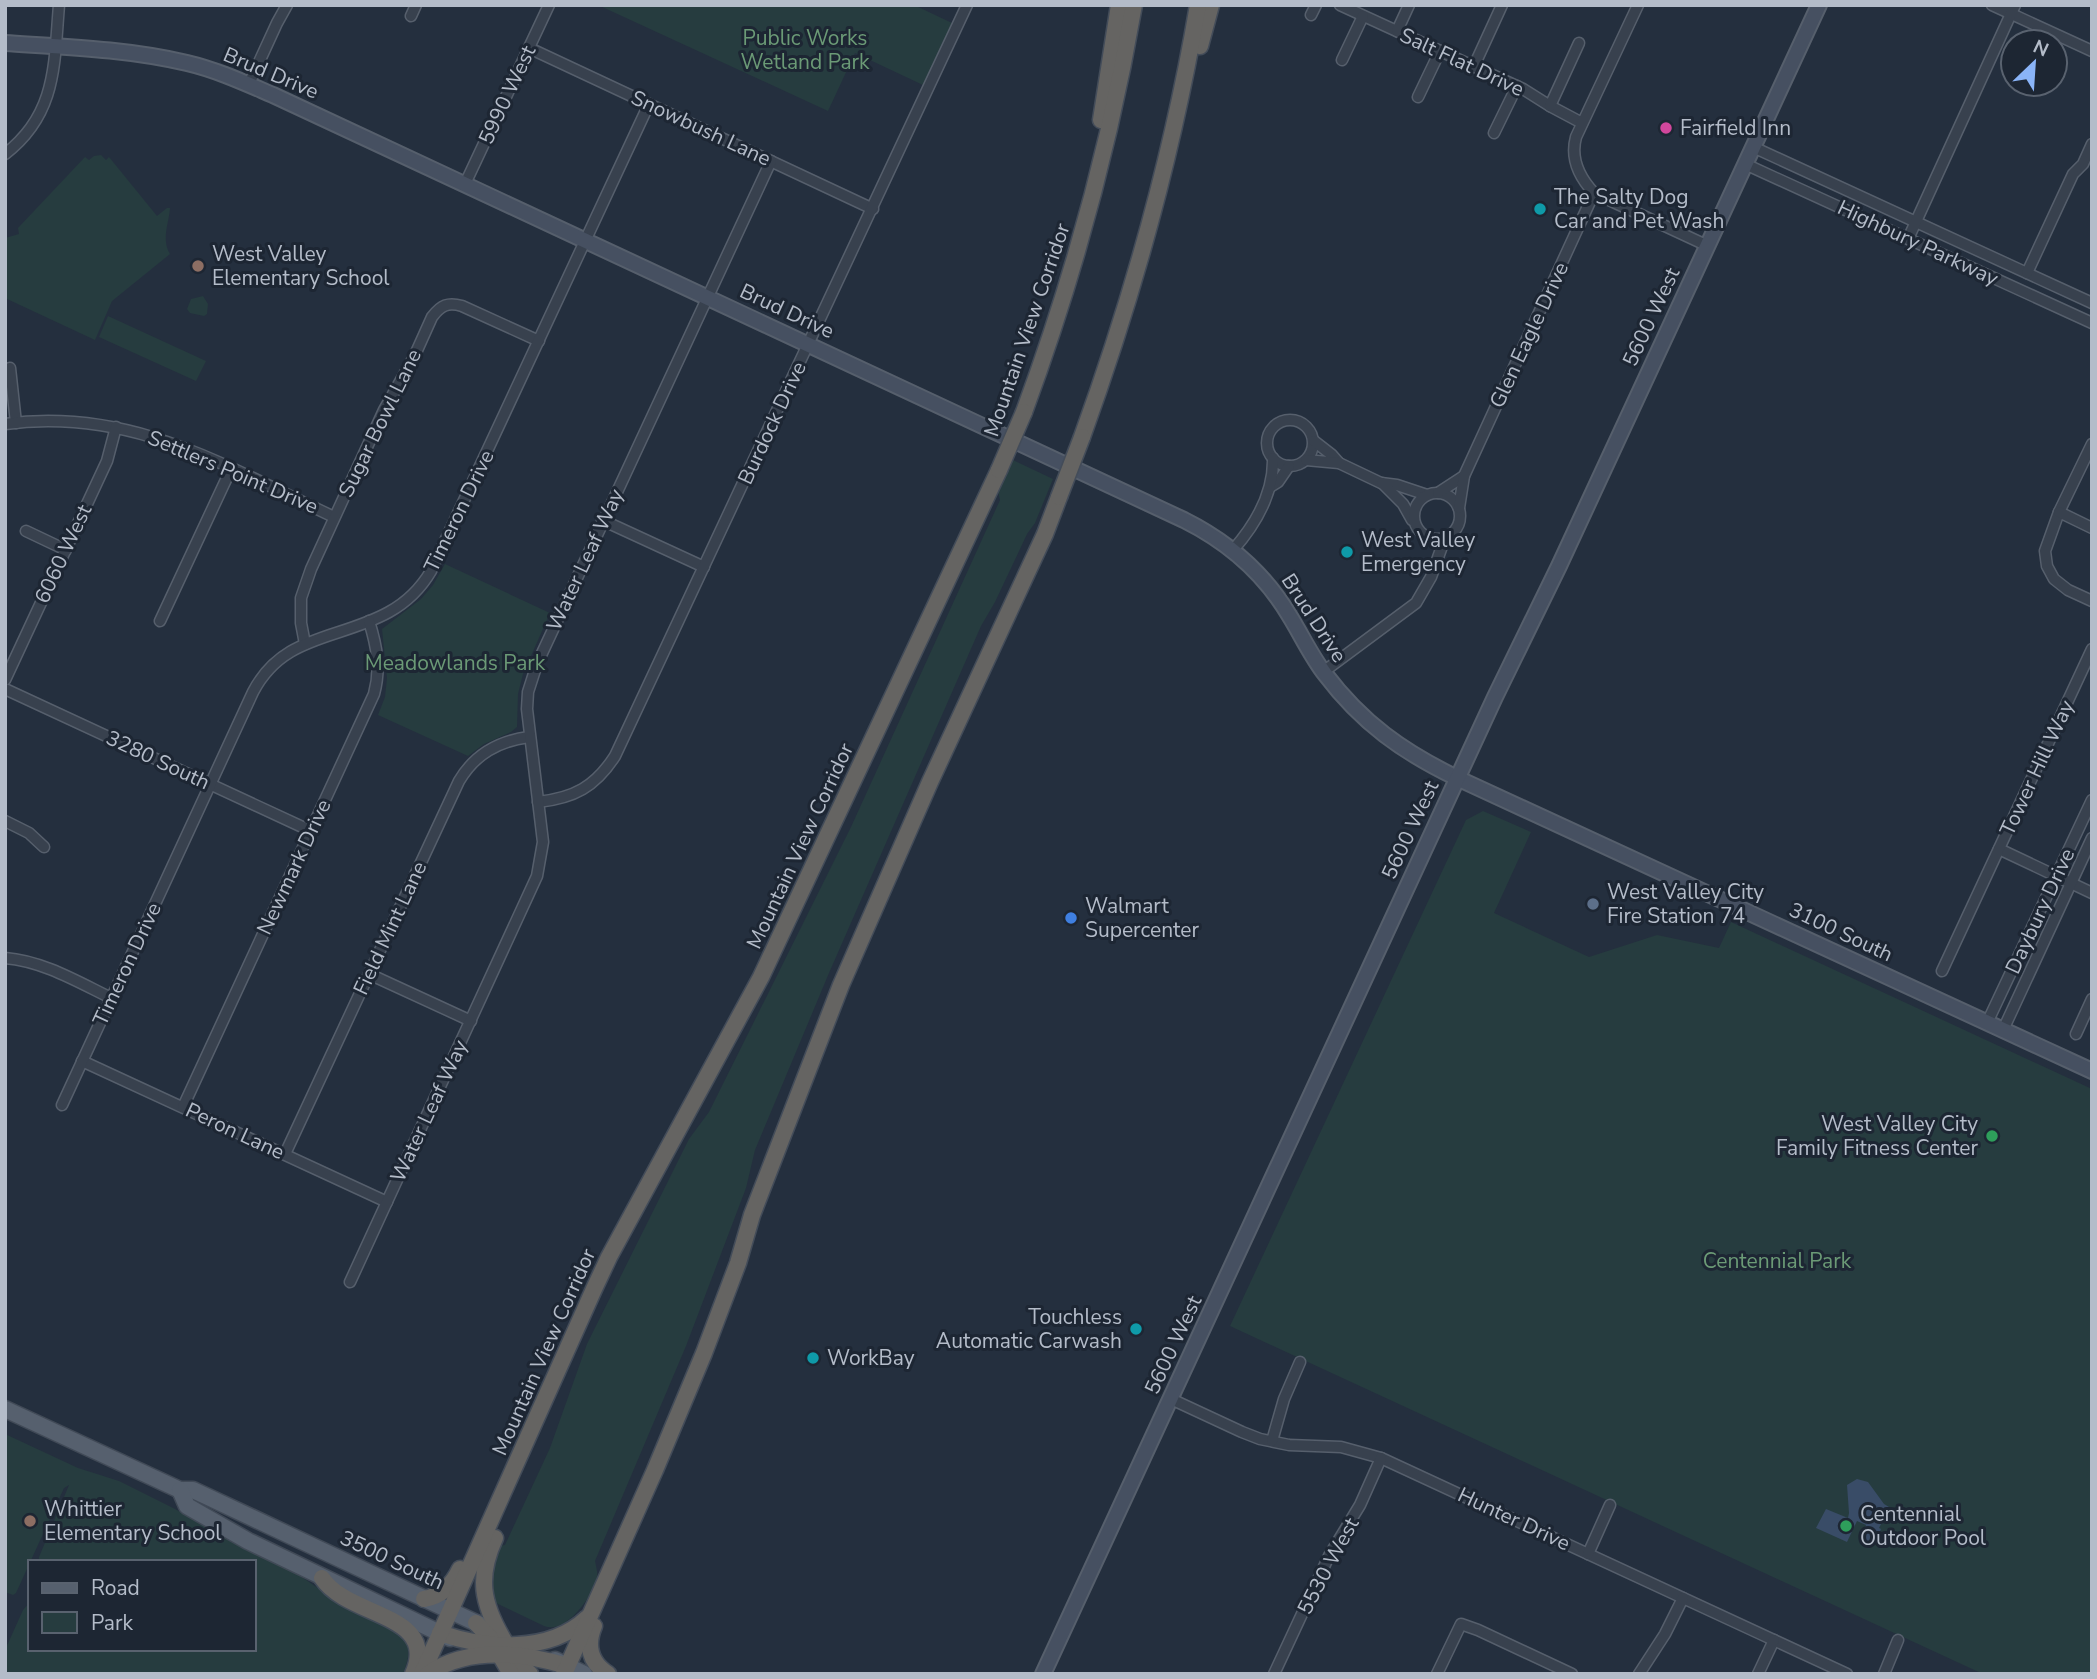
<svg xmlns="http://www.w3.org/2000/svg" width="2097" height="1679" font-family="'Nunito Sans',sans-serif">
<style>
.green{fill:#263c3f}
.water{fill:#394c67}
.lines{fill:none;stroke-linecap:round;stroke-linejoin:round}
.minor-casing{stroke:#565f6c;stroke-width:13}
.secondary-casing{stroke:#565f6c;stroke-width:18}
.primary-casing{stroke:#414a57;stroke-width:19}
.trunk-casing{stroke:#434c59;stroke-width:19}
.minor{stroke:#38414e;stroke-width:10}
.secondary{stroke:#465061;stroke-width:14}
.primary{stroke:#56606e;stroke-width:16}
.trunk{stroke:#656462;stroke-width:16}
.trunk-bridge-casing{stroke:#434c59;stroke-width:19;stroke-linecap:butt}
.trunk-bridge{stroke:#656462;stroke-width:16}
.hotel-dot{fill:#d1479c;stroke:#1d2633;stroke-width:2.5}
.culture-dot{fill:#0f9aa8;stroke:#1d2633;stroke-width:2.5}
.education-dot{fill:#8d6e63;stroke:#1d2633;stroke-width:2.5}
.service-dot{fill:#5c6f8a;stroke:#1d2633;stroke-width:2.5}
.shop-dot{fill:#3f7fe0;stroke:#1d2633;stroke-width:2.5}
.leisure-dot{fill:#2e9e5b;stroke:#1d2633;stroke-width:2.5}
.labels{text-anchor:middle;dominant-baseline:central;stroke-width:6;stroke-linejoin:round;paint-order:stroke}
.park-label{font-size:21px;fill:#6b9a76;stroke:#1d2633}
.street-label{font-size:21px;fill:#b4bcc9;stroke:#1d2633}
.poi-label{font-size:21px;fill:#b4bcc9;stroke:#1d2633;text-anchor:start}
</style>
<rect width="100%" height="100%" fill="#242f3e"/>
<!-- green -->
<g class="green">
<path d="M 598,5 L 914,5 L 952,23 L 923,85 L 855,53 L 828,111 Z"/>
<path d="M 101,155 L 106,160 L 109,157 L 157,216 L 167,208 L 170,208 C 169,223 161,240 170,254 L 112,301 L 95,340 L 5,298 L 5,238 L 19,234 L 18,228 L 85,157 L 89,160 L 94,156 Z"/>
<path d="M 203,296 L 208,304 L 207,314 L 204,316 L 190,313 L 187,309 L 191,299 Z"/>
<path d="M 108,316 L 206,361 L 196,381 L 99,337 Z"/>
<path d="M 1013,460 L 1053,479 L 1035,523 L 1027,534 L 995,602 L 981,626 L 829,973 L 755,1150 L 746,1188 L 686,1346 L 595,1561 C 596,1566 598,1573 597,1577 C 593,1596 566,1635 544,1626 L 494,1602 L 491,1573 L 497,1546 L 505,1545 L 550,1448 L 587,1344 L 689,1139 L 709,1112 L 851,827 L 1000,500 L 998,491 Z"/>
<path d="M 445,564 L 550,613 L 523,674 L 518,694 L 517,727 L 511,732 L 484,744 L 468,756 L 378,715 L 385,697 L 387,678 L 382,629 L 421,599 L 433,585 Z"/>
<path d="M 1483,811 L 1531,832 L 1494,913 L 1589,957 L 1657,935 L 1719,948 L 1731,922 L 2092,1089 L 2092,1674 L 1983,1674 L 1230,1326 L 1466,820 Z"/>
<path d="M 5,1434 L 78,1468 L 119,1481 L 175,1509 L 237,1545 L 296,1573 L 325,1593 L 400,1629 C 413,1643 409,1658 403,1674 L 5,1674 L 5,1650 L 23,1610 L 30,1602 L 30,1649 L 254,1649 L 254,1562 L 39,1562 L 39,1557 L 69,1485 L 64,1488 L 16,1593 L 13,1595 L 5,1592 Z"/>
</g>
<!-- water -->
<path class="water" d="M 1857,1479 L 1868,1482 L 1884,1504 L 1894,1510 L 1897,1518 L 1881,1524 L 1879,1528 L 1881,1529 L 1879,1534 L 1877,1533 L 1872,1545 L 1860,1539 L 1866,1525 L 1857,1521 L 1847,1542 L 1816,1528 L 1826,1509 L 1848,1518 L 1849,1513 L 1847,1485 Z"/>
<g class="lines">
<!-- minor casing -->
<g class="minor-casing">
<g id="minor">
<path d="M 1340,5 L 1523,89 L 1550,106 L 1582,123"/>
<path d="M 1638,5 L 1576,137 C 1570,159 1579,177 1594,193 L 1708,246"/>
<path d="M 1992,5 L 2092,51"/>
<path d="M 1311,15 L 1316,5"/>
<path d="M 411,16 L 416,5"/>
<path d="M 1397,31 L 1409,5"/>
<path d="M 529,48 L 873,209"/>
<path d="M 1342,60 L 1363,16"/>
<path d="M 1474,66 L 1502,5"/>
<path d="M 249,84 L 277,23 L 287,5"/>
<path d="M 1418,97 L 1440,51"/>
<path d="M 1550,106 L 1579,43"/>
<path d="M 1494,133 L 1517,86"/>
<path d="M 1753,147 L 2092,303"/>
<path d="M 5,154 C 57,114 54,64 59,5"/>
<path d="M 1745,164 L 2092,323"/>
<path d="M 465,184 L 549,5"/>
<path d="M 1908,239 L 2015,5"/>
<path d="M 2027,273 L 2073,174 L 2083,164 L 2092,144"/>
<path d="M 10,368 L 16,423"/>
<circle cx="1290" cy="443" r="23"/>
<path d="M 5,424 C 131,407 225,466 334,517"/>
<path d="M 1314,441 L 1332,455 L 1339,463"/>
<path d="M 2092,444 L 2059,512 L 2045,551 L 2047,566 L 2054,579 L 2068,590 L 2092,601"/>
<path d="M 1306,460 L 1339,463 L 1381,483 L 1397,485 L 1427,495"/>
<path d="M 1382,483 L 1403,504 L 1412,520"/>
<path d="M 1270,487 L 1278,482 L 1289,466"/>
<circle cx="1437" cy="516" r="23"/>
<path d="M 1438,493 L 1464,476"/>
<path d="M 1459,508 L 1464,476 L 1594,193"/>
<path d="M 2059,512 L 2092,528"/>
<path d="M 602,520 L 704,567"/>
<path d="M 26,531 L 66,550"/>
<path d="M 1233,550 C 1255,525 1274,493 1273,458"/>
<path d="M 160,621 L 231,469"/>
<path d="M 305,644 L 301,623 L 301,598 L 311,569 L 384,410 L 414,357 L 432,317 C 441,305 448,302 462,306 L 539,341"/>
<path d="M 1323,672 L 1416,603 L 1431,577 L 1445,538"/>
<path d="M 5,680 L 107,461 L 116,427"/>
<path d="M 5,689 L 311,831"/>
<path d="M 538,802 C 574,798 595,787 615,756 L 967,5"/>
<path d="M 5,821 L 29,833 L 44,847"/>
<path d="M 1999,849 L 2092,893"/>
<path d="M 5,958 C 43,961 78,982 111,998"/>
<path d="M 1942,971 L 2092,649"/>
<path d="M 369,974 L 471,1021"/>
<path d="M 1987,1023 L 2092,800"/>
<path d="M 2003,1030 L 2092,838"/>
<path d="M 2076,1034 L 2092,999"/>
<path d="M 82,1061 L 387,1202"/>
<path d="M 62,1105 L 253,692 C 283,634 339,640 389,612 C 407,602 421,588 431,571 L 649,104"/>
<path d="M 183,1107 L 374,694 C 381,668 377,647 369,621"/>
<path d="M 285,1154 L 459,781 C 475,754 498,741 529,737"/>
<path d="M 350,1282 L 537,876 L 543,842 L 527,709 L 528,692 L 537,664 L 771,161"/>
<path d="M 1171,1399 L 1242,1432 L 1260,1439 L 1289,1445 L 1341,1447 L 1381,1458 L 1847,1674"/>
<path d="M 1272,1441 L 1284,1399 L 1300,1362"/>
<path d="M 1588,1554 L 1610,1505"/>
<path d="M 1274,1674 L 1329,1556 L 1360,1505 L 1381,1458"/>
<path d="M 1437,1674 L 1461,1624 L 1478,1630 L 1572,1674"/>
<path d="M 1639,1674 L 1665,1634 L 1683,1598"/>
<path d="M 1758,1674 L 1774,1640"/>
<path d="M 1884,1674 L 1898,1640"/>
</g>
</g>
<!-- secondary casing -->
<g class="secondary-casing">
<g id="secondary">
<path d="M 5,43 C 66,47 128,49 187,63 C 217,70 245,83 273,95 L 1184,520 C 1228,542 1264,573 1289,615 C 1301,634 1311,656 1325,674 C 1362,723 1403,752 1457,778 L 2092,1071"/>
<path d="M 1043,1674 L 1495,697 L 1559,566 L 1819,5"/>
</g>
</g>
<!-- primary casing -->
<g class="primary-casing">
<g id="primary">
<path d="M 5,1409 L 180,1490 L 193,1490 L 208,1497 L 487,1628"/>
<path d="M 180,1490 L 187,1506 L 248,1541 L 450,1638"/>
<path d="M 555,1660 L 584,1674"/>
</g>
</g>
<!-- trunk casing -->
<g class="trunk-casing">
<g id="trunk">
<path d="M 1200,46 L 1211,5"/>
<path d="M 1101,120 L 1119,5"/>
<path d="M 1024,412 C 1073,279 1110,144 1134,5"/>
<path d="M 1082,437 C 1133,296 1173,153 1198,5"/>
<path d="M 495,1538 C 477,1577 482,1603 503,1639 C 510,1653 518,1664 530,1674"/>
<path d="M 322,1578 C 348,1618 440,1613 413,1674"/>
<path d="M 424,1599 C 442,1596 453,1584 460,1569"/>
<path d="M 476,1623 L 490,1638 L 511,1674"/>
<path d="M 594,1626 C 586,1645 589,1662 608,1674"/>
<path d="M 440,1633 C 486,1649 549,1654 587,1618"/>
<path d="M 422,1674 L 594,1289 L 609,1257 L 761,977 L 999,470"/>
<path d="M 428,1674 C 468,1646 523,1653 567,1666"/>
<path d="M 564,1674 L 655,1470 L 704,1353 L 738,1263 L 752,1215 L 841,985 L 930,782 L 1045,534 L 1059,497"/>
</g>
</g>
<!-- minor -->
<use href="#minor" class="minor"/>
<!-- secondary -->
<use href="#secondary" class="secondary"/>
<!-- primary -->
<use href="#primary" class="primary"/>
<!-- trunk -->
<use href="#trunk" class="trunk"/>
<!-- trunk-bridge casing -->
<g class="trunk-bridge-casing">
<g id="trunk-bridge">
<path d="M 999,470 L 1024,412"/>
<path d="M 1059,497 L 1082,437"/>
</g>
</g>
<!-- trunk-bridge -->
<use href="#trunk-bridge" class="trunk-bridge"/>
</g>
<!-- markers -->
<circle class="hotel-dot" cx="1666" cy="128" r="7"/>
<g class="culture-dot">
<circle cx="1540" cy="209" r="7"/>
<circle cx="1347" cy="552" r="7"/>
<circle cx="1136" cy="1329" r="7"/>
<circle cx="813" cy="1358" r="7"/>
</g>
<g class="education-dot">
<circle cx="198" cy="266" r="7"/>
<circle cx="30" cy="1521" r="7"/>
</g>
<circle class="service-dot" cx="1593" cy="904" r="7"/>
<circle class="shop-dot" cx="1071" cy="918" r="7"/>
<g class="leisure-dot">
<circle cx="1992" cy="1136" r="7"/>
<circle cx="1846" cy="1526" r="7"/>
</g>
<g class="labels">
<!-- park labels -->
<g class="park-label">
<text x="805" y="38">Public Works<tspan x="805" dy="24">Wetland Park</tspan></text>
<text x="455" y="663">Meadowlands Park</text>
<text x="1777" y="1261">Centennial Park</text>
</g>
<!-- street labels -->
<g class="street-label">
<text transform="translate(1462 62) rotate(25)">Salt Flat Drive</text>
<text transform="translate(271 73) rotate(23)">Brud Drive</text>
<text transform="translate(507 95) rotate(-65)">5990 West</text>
<text transform="translate(701 128) rotate(25)">Snowbush Lane</text>
<text transform="translate(1918 243) rotate(25)">Highbury Parkway</text>
<text transform="translate(787 311) rotate(25)">Brud Drive</text>
<text transform="translate(1651 317) rotate(-65)">5600 West</text>
<text transform="translate(1027 330) rotate(-71)">Mountain View Corridor</text>
<text transform="translate(1529 335) rotate(-65)">Glen Eagle Drive</text>
<text transform="translate(380 423) rotate(-64)">Sugar Bowl Lane</text>
<text transform="translate(772 423) rotate(-65)">Burdock Drive</text>
<text transform="translate(233 472) rotate(23)">Settlers Point Drive</text>
<text transform="translate(459 511) rotate(-64)">Timeron Drive</text>
<text transform="translate(63 554) rotate(-65)">6060 West</text>
<text transform="translate(585 560) rotate(-65)">Water Leaf Way</text>
<text transform="translate(1314 618) rotate(57)">Brud Drive</text>
<text transform="translate(158 760) rotate(25)">3280 South</text>
<text transform="translate(2037 768) rotate(-65)">Tower Hill Way</text>
<text transform="translate(1410 830) rotate(-65)">5600 West</text>
<text transform="translate(800 846) rotate(-65)">Mountain View Corridor</text>
<text transform="translate(294 867) rotate(-65)">Newmark Drive</text>
<text transform="translate(2040 911) rotate(-65)">Daybury Drive</text>
<text transform="translate(390 928) rotate(-65)">Field Mint Lane</text>
<text transform="translate(1841 932) rotate(25)">3100 South</text>
<text transform="translate(127 964) rotate(-65)">Timeron Drive</text>
<text transform="translate(429 1111) rotate(-65)">Water Leaf Way</text>
<text transform="translate(235 1131) rotate(25)">Peron Lane</text>
<text transform="translate(1173 1345) rotate(-65)">5600 West</text>
<text transform="translate(544 1352) rotate(-66)">Mountain View Corridor</text>
<text transform="translate(1514 1519) rotate(25)">Hunter Drive</text>
<text transform="translate(392 1560) rotate(25)">3500 South</text>
<text transform="translate(1328 1566) rotate(-62)">5530 West</text>
</g>
<!-- poi labels -->
<g class="poi-label">
<text x="1680" y="128">Fairfield Inn</text>
<text x="1554" y="197">The Salty Dog<tspan x="1554" dy="24">Car and Pet Wash</tspan></text>
<text x="212" y="254">West Valley<tspan x="212" dy="24">Elementary School</tspan></text>
<text x="1361" y="540">West Valley<tspan x="1361" dy="24">Emergency</tspan></text>
<text x="1607" y="892">West Valley City<tspan x="1607" dy="24">Fire Station 74</tspan></text>
<text x="1085" y="906">Walmart<tspan x="1085" dy="24">Supercenter</tspan></text>
<text x="1978" y="1124" text-anchor="end">West Valley City<tspan x="1978" dy="24">Family Fitness Center</tspan></text>
<text x="1122" y="1317" text-anchor="end">Touchless<tspan x="1122" dy="24">Automatic Carwash</tspan></text>
<text x="827" y="1358">WorkBay</text>
<text x="44" y="1509">Whittier<tspan x="44" dy="24">Elementary School</tspan></text>
<text x="1860" y="1514">Centennial<tspan x="1860" dy="24">Outdoor Pool</tspan></text>
</g>
</g>
<!-- border -->
<rect width="2097" height="1679" fill="none" stroke="#b4bcc9" stroke-width="14"/>
<!-- legend -->
<rect x="28" y="1560" width="228" height="91" fill="#1d2633" stroke="#59626f" stroke-width="2"/>
<rect x="42" y="1583" width="35" height="10" fill="#56606e" stroke="#59626f" stroke-width="2"/>
<text x="91" y="1595" font-size="21" fill="#b4bcc9">Road</text>
<rect x="42" y="1612" width="35" height="21" fill="#263c3f" stroke="#59626f" stroke-width="2"/>
<text x="91" y="1630" font-size="21" fill="#b4bcc9">Park</text>
<!-- north arrow -->
<g transform="translate(2034 63) rotate(25)"><circle r="33" fill="#1d2633" stroke="#59626f" stroke-width="2"/>
<path d="M0-5L12 26L0 18L-12 26Z" fill="#8ab4f8"/>
<text y="-10" font-size="19" font-weight="bold" text-anchor="middle" fill="#b4bcc9">N</text>
</g>
</svg>
